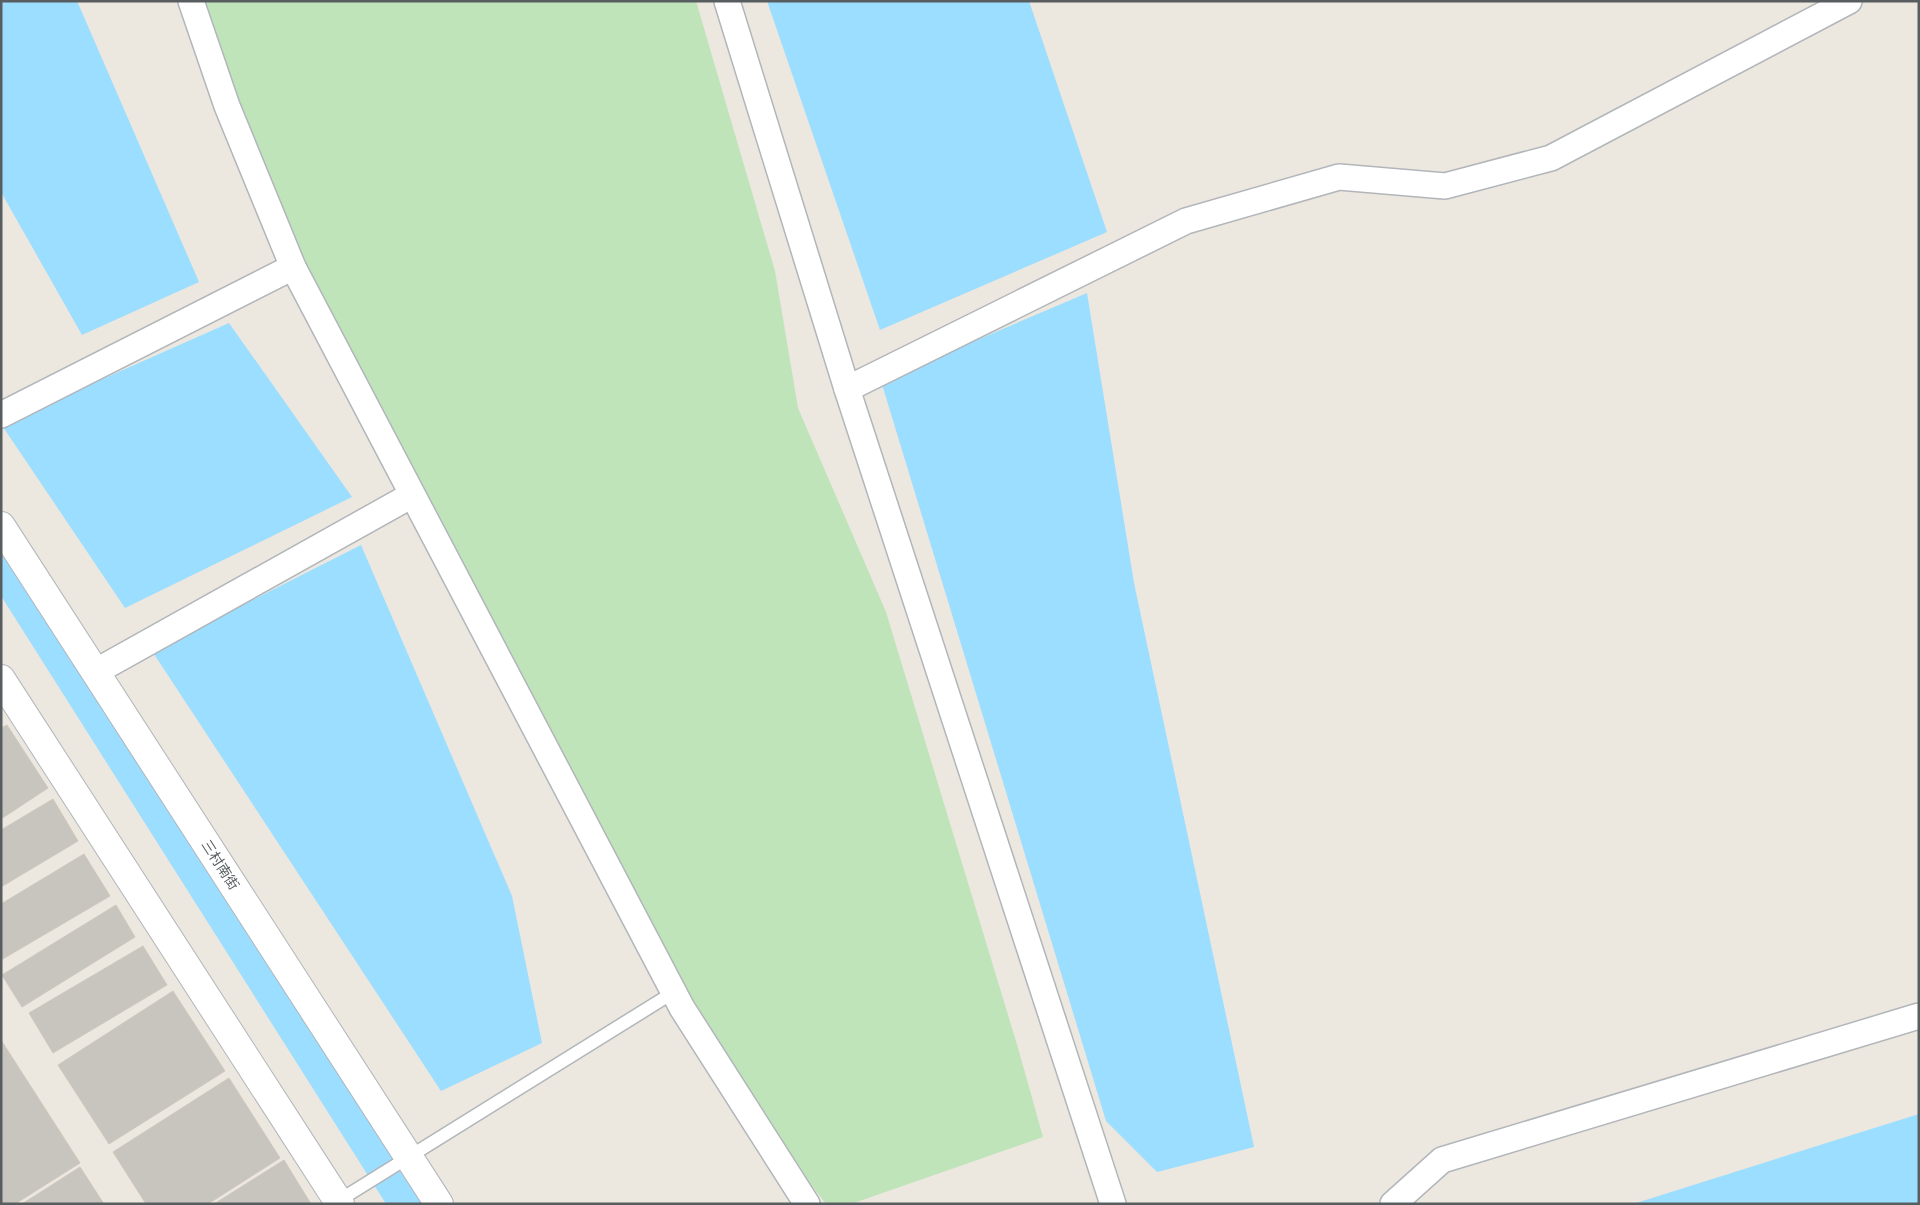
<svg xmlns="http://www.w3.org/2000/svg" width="1920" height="1205" font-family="'Fira Sans','Noto Sans SC',sans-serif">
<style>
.green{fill:#bfe4ba}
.water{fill:#9bdeff}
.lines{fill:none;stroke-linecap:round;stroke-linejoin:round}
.canal{stroke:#9bdeff;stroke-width:32}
.building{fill:#c8c4be;stroke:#d0c8bd}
.service-casing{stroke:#b2b6ba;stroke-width:15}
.minor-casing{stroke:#b2b6ba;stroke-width:28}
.tertiary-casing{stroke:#b2b6ba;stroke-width:30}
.service{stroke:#fff;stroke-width:12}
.minor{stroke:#fff;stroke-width:25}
.tertiary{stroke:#fff;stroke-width:28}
.labels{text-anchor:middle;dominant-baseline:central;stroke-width:4.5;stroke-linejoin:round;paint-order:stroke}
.street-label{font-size:14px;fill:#585d60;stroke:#fff}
</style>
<rect width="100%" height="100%" fill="#ece7df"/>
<!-- green -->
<path class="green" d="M 178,1 L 696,1 L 775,271 L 798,408 L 886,612 L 1018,1048 L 1043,1137 L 851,1204 L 826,1204 L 648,971 L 388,472 Z"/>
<!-- water -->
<g class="water">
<path d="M 1,1 L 77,1 L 199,282 L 82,335 L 1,192 Z"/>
<path d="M 767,1 L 1029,1 L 1107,232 L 880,330 Z"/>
<path d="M 1087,293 L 1134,583 L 1254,1147 L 1157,1172 L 1106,1121 L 881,381 Z"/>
<path d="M 229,323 L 352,497 L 125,608 L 1,424 Z"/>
<path d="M 361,545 L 512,896 L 542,1043 L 441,1091 L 152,651 Z"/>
<path d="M 1919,1114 L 1919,1204 L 1633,1204 Z"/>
</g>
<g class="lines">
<!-- canal -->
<path class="canal" d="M 1,566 L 405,1204"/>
</g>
<!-- building -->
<g class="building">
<path d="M 7,725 L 48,788 L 1,819 L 1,728 Z"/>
<path d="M 53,799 L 78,841 L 1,887 L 1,830 Z"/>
<path d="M 84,854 L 110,896 L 1,960 L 1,904 Z"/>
<path d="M 116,905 L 135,937 L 22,1007 L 2,975 Z"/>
<path d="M 143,946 L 167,985 L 53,1053 L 29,1013 Z"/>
<path d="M 173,991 L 225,1071 L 109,1144 L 58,1065 Z"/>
<path d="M 1,1040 L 80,1163 L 15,1204 L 1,1204 Z"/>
<path d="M 229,1078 L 280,1158 L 208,1204 L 146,1204 L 113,1152 Z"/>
<path d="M 284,1160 L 311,1204 L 214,1204 Z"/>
<path d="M 80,1167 L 104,1204 L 22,1204 Z"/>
</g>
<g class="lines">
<!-- service casing -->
<g class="service-casing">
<path id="service" d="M 338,1201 L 674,992"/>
</g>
<!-- minor casing -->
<g class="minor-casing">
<g id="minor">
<path d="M 191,1 L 227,106 L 293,267 L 682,1008 L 807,1204"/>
<path d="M 727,1 L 847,389 L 1113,1204"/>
<path d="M 847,389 L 1186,221 L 1339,177 L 1445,186 L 1551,158 L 1849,1"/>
<path d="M 1,415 L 293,267"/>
<path d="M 95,672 L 412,495"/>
<path d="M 1393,1204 L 1442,1160 L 1919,1016"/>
</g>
</g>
<!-- tertiary casing -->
<g class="tertiary-casing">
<g id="tertiary">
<path d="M 1,526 L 439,1204"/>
<path d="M 1,679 L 340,1204"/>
</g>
</g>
<!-- service -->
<use href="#service" class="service"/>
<!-- minor -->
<use href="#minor" class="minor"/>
<!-- tertiary -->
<use href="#tertiary" class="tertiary"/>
</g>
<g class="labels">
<!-- street labels -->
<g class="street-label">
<text transform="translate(220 865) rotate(57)">三村南街</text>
</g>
</g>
<!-- border -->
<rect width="1920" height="1205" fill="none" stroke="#585d60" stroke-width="5"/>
</svg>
